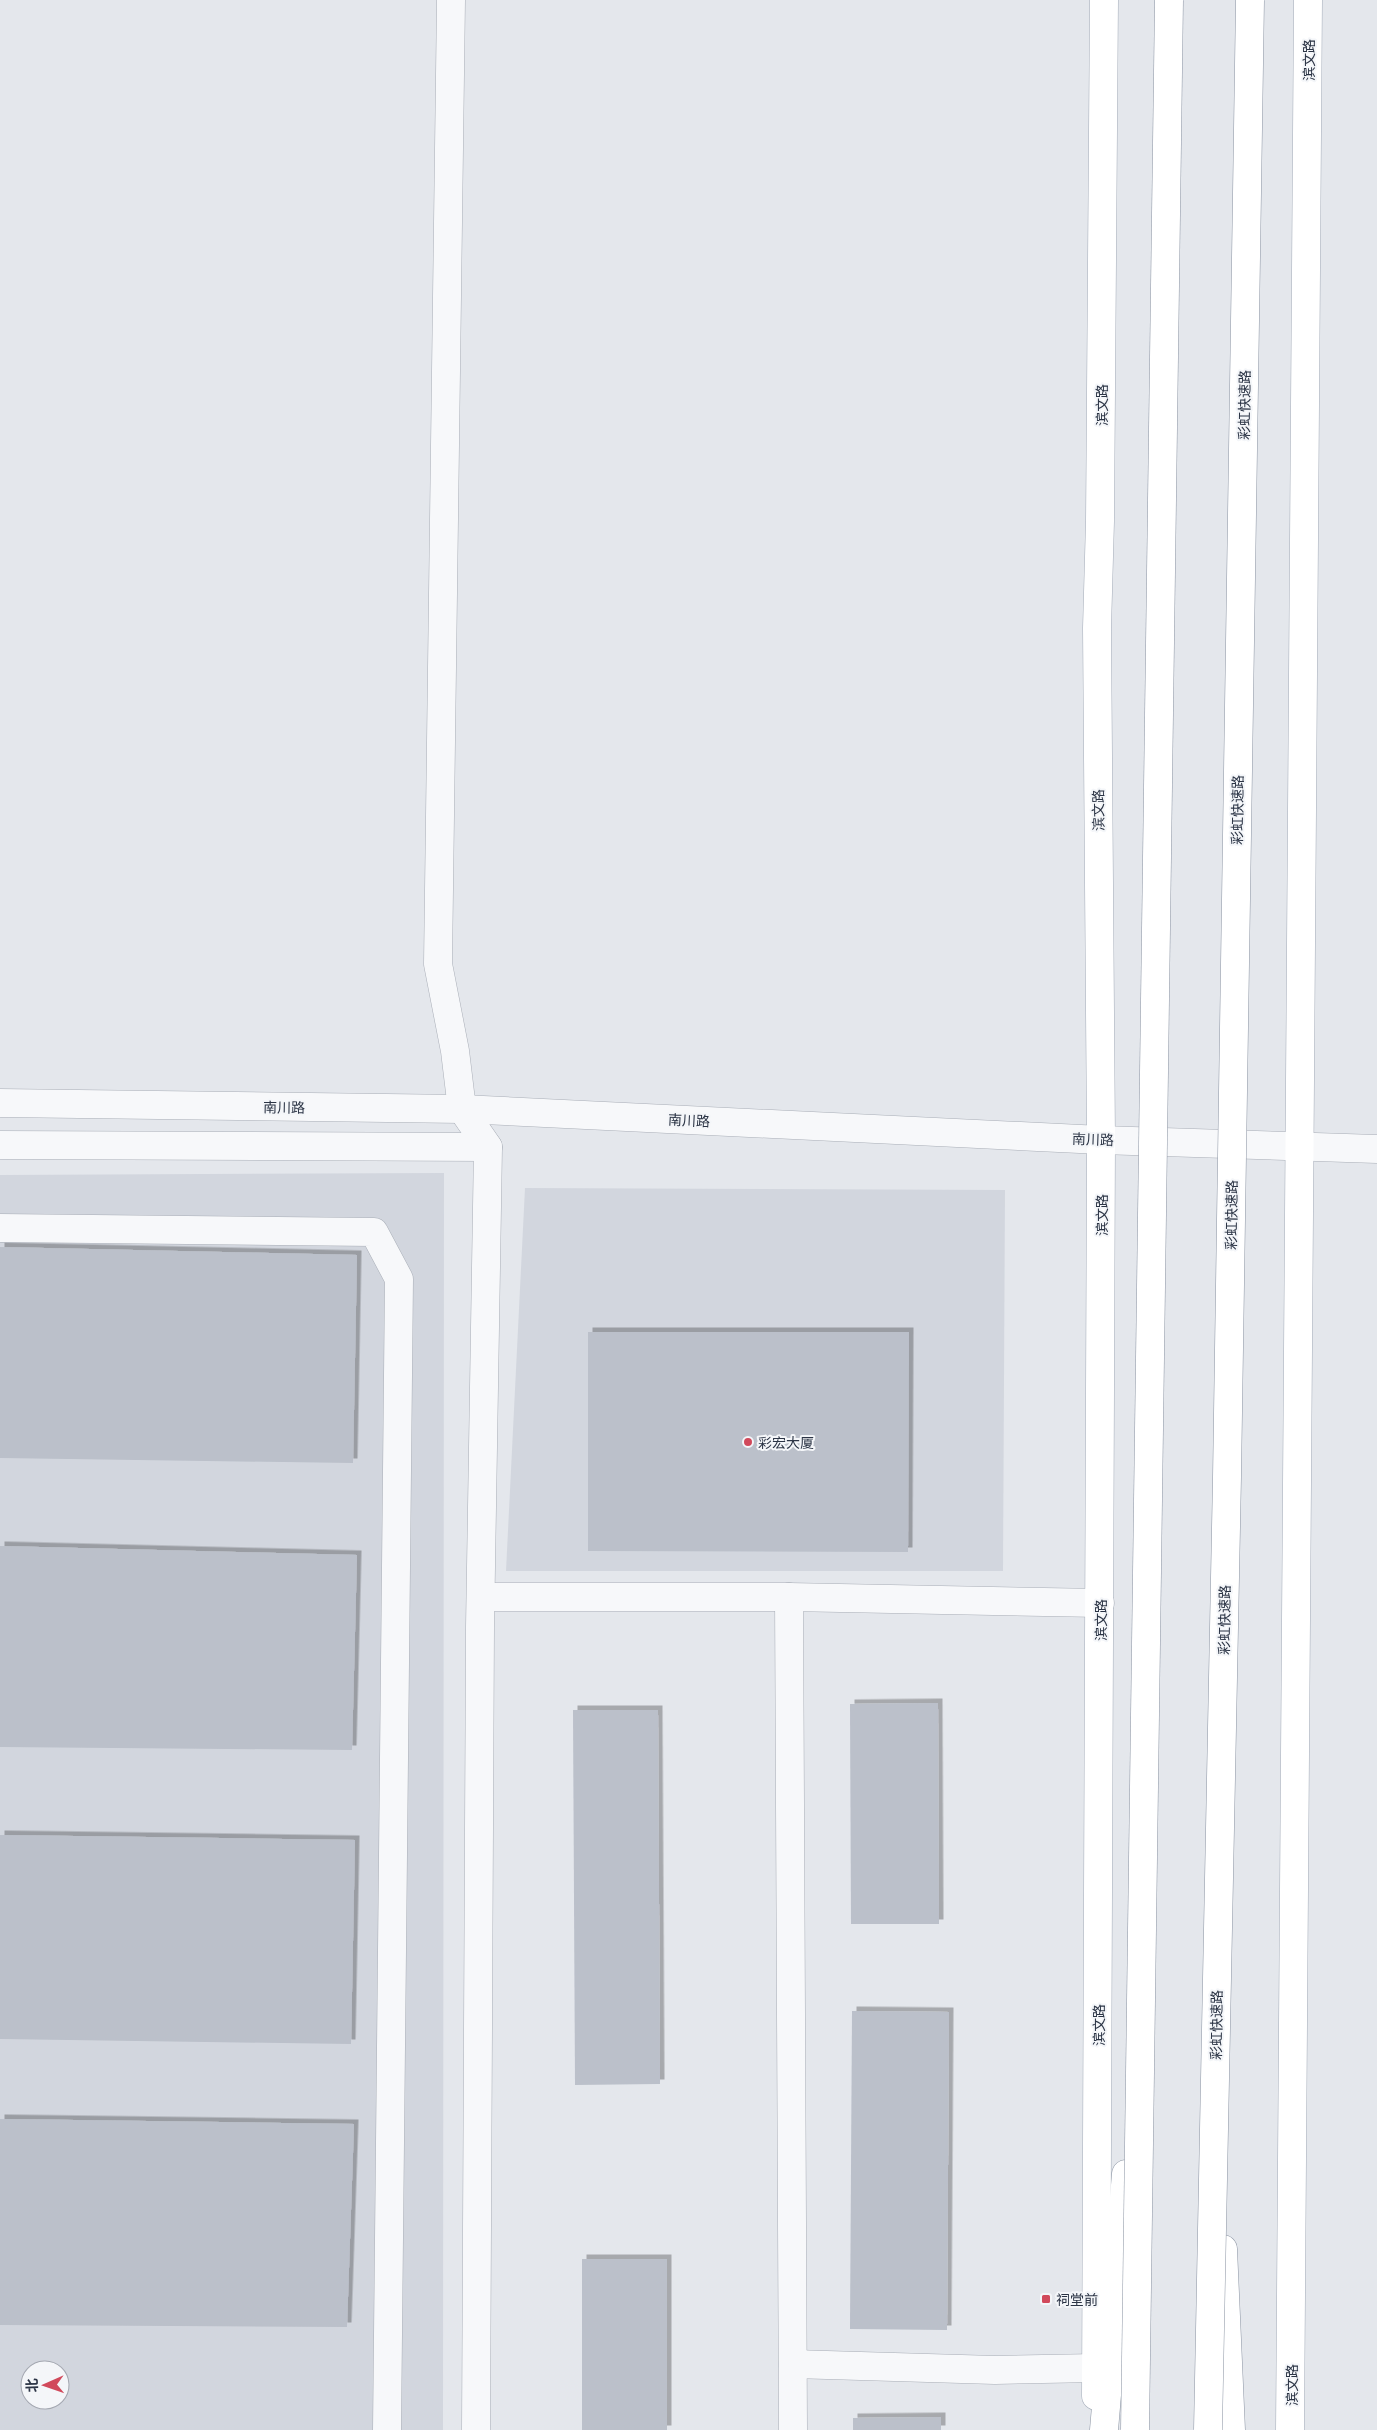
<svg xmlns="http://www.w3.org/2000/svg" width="1377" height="2430" font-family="Barlow,'Noto Sans SC',sans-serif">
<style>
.built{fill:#d2d6de;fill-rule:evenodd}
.building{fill:#bbc0ca;filter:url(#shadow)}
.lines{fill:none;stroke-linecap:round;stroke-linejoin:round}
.minor-casing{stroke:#a9aeb7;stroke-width:29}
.major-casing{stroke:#a3abb8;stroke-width:29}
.highway-casing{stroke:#8b94a3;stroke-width:29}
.minor{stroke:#f7f8fa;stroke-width:28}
.major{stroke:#fff;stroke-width:28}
.highway{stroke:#fff;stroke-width:28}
.highway-bridge-casing{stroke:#8b94a3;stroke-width:29;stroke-linecap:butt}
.highway-bridge{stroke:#fff;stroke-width:28}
.poi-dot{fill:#d1495b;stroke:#f4f6f9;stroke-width:2}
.labels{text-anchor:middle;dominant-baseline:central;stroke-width:4;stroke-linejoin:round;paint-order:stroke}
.street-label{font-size:14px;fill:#2b3445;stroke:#f4f6f9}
.poi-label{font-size:14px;fill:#2b3445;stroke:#f4f6f9;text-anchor:start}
</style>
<defs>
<filter id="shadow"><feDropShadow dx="4.5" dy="-4.5" stdDeviation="0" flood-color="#0004"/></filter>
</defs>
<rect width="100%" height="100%" fill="#e4e7ec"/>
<!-- built -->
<g class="built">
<path d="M 444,1173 L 443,2430 L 0,2430 L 0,1175 ZM 30,2370 L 60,2370 L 60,2400 L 30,2400 Z"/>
<path d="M 525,1188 L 1005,1190 L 1003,1571 L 506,1571 Z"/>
</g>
<!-- building -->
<g class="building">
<path d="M 0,1247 L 357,1255 L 353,1463 L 0,1458 Z"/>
<path d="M 588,1332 L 909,1332 L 908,1552 L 588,1551 Z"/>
<path d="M 0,1546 L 357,1555 L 352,1750 L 0,1747 Z"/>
<path d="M 938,1703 L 939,1924 L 851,1924 L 850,1704 Z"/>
<path d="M 573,1710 L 658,1710 L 660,2084 L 575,2085 Z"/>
<path d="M 0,1835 L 355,1840 L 351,2044 L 0,2039 Z"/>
<path d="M 852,2011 L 949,2012 L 947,2330 L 850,2329 Z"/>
<path d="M 0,2119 L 354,2124 L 347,2327 L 0,2325 Z"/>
<rect x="582" y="2259" width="85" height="171"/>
<path d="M 941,2417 L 941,2430 L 853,2430 L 853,2418 Z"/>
</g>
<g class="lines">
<!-- minor casing -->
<g class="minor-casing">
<g id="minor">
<path d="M 451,0 L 438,964 L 455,1051 L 462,1109 L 488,1147 L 480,1627 L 476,2430"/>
<path d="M 0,1103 L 462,1109 L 1101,1140 L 1377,1149"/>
<path d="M 0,1145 L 488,1147"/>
<path d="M 0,1228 L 374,1232 L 399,1279 L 387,2430"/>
<path d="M 481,1597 L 789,1597 L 1100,1603"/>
<path d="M 789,1597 L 793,2430"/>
<path d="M 793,2364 L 995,2370 L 1096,2368"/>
</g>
</g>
<!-- major casing -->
<g class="major-casing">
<g id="major">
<path d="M 1096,2396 L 1101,1140 L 1097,628 L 1100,521 L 1104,0"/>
<path d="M 1290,2430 L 1308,0"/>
</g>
</g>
<!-- highway casing -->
<g class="highway-casing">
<g id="highway">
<path d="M 1223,2249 L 1231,2430"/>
<path d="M 1104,2430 L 1126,2174"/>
</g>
</g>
<!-- minor -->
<use href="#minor" class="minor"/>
<!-- major -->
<use href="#major" class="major"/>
<!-- highway -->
<use href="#highway" class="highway"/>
<!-- highway-bridge casing -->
<g class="highway-bridge-casing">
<g id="highway-bridge">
<path d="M 1135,2430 C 1141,1620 1150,810 1169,0"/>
<path d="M 1208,2430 L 1227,1477 L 1250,0"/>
</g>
</g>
<!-- highway-bridge -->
<use href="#highway-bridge" class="highway-bridge"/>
</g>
<!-- markers -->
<g class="poi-dot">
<circle cx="748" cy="1442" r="5"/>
<rect x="1041" y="2294" width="10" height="10" rx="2.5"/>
</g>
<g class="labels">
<!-- street labels -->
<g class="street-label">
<text transform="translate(1308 60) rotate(-90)">滨文路</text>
<text transform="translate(1101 405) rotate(-90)">滨文路</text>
<text transform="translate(1244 405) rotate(-89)">彩虹快速路</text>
<text transform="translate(1098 810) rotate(-91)">滨文路</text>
<text transform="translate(1237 810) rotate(-89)">彩虹快速路</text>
<text transform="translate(284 1107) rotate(1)">南川路</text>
<text transform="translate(689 1120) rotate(3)">南川路</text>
<text transform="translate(1093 1139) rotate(2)">南川路</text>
<text transform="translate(1101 1215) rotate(-90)">滨文路</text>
<text transform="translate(1231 1215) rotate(-89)">彩虹快速路</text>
<text transform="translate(1100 1620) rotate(-90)">滨文路</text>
<text transform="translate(1224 1620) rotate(-89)">彩虹快速路</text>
<text transform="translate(1098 2025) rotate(-90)">滨文路</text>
<text transform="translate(1216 2025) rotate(-89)">彩虹快速路</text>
<text transform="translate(1291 2385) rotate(-90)">滨文路</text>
</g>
<!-- poi labels -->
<g class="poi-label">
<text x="758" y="1442">彩宏大厦</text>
<text x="1056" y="2299">祠堂前</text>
</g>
</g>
<!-- north arrow -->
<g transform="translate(45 2385) rotate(268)"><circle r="24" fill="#f4f6f9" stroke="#a4a8b1"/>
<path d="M0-4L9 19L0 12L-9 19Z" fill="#d1495b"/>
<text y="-8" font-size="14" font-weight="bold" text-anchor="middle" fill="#2b3445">北</text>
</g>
</svg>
